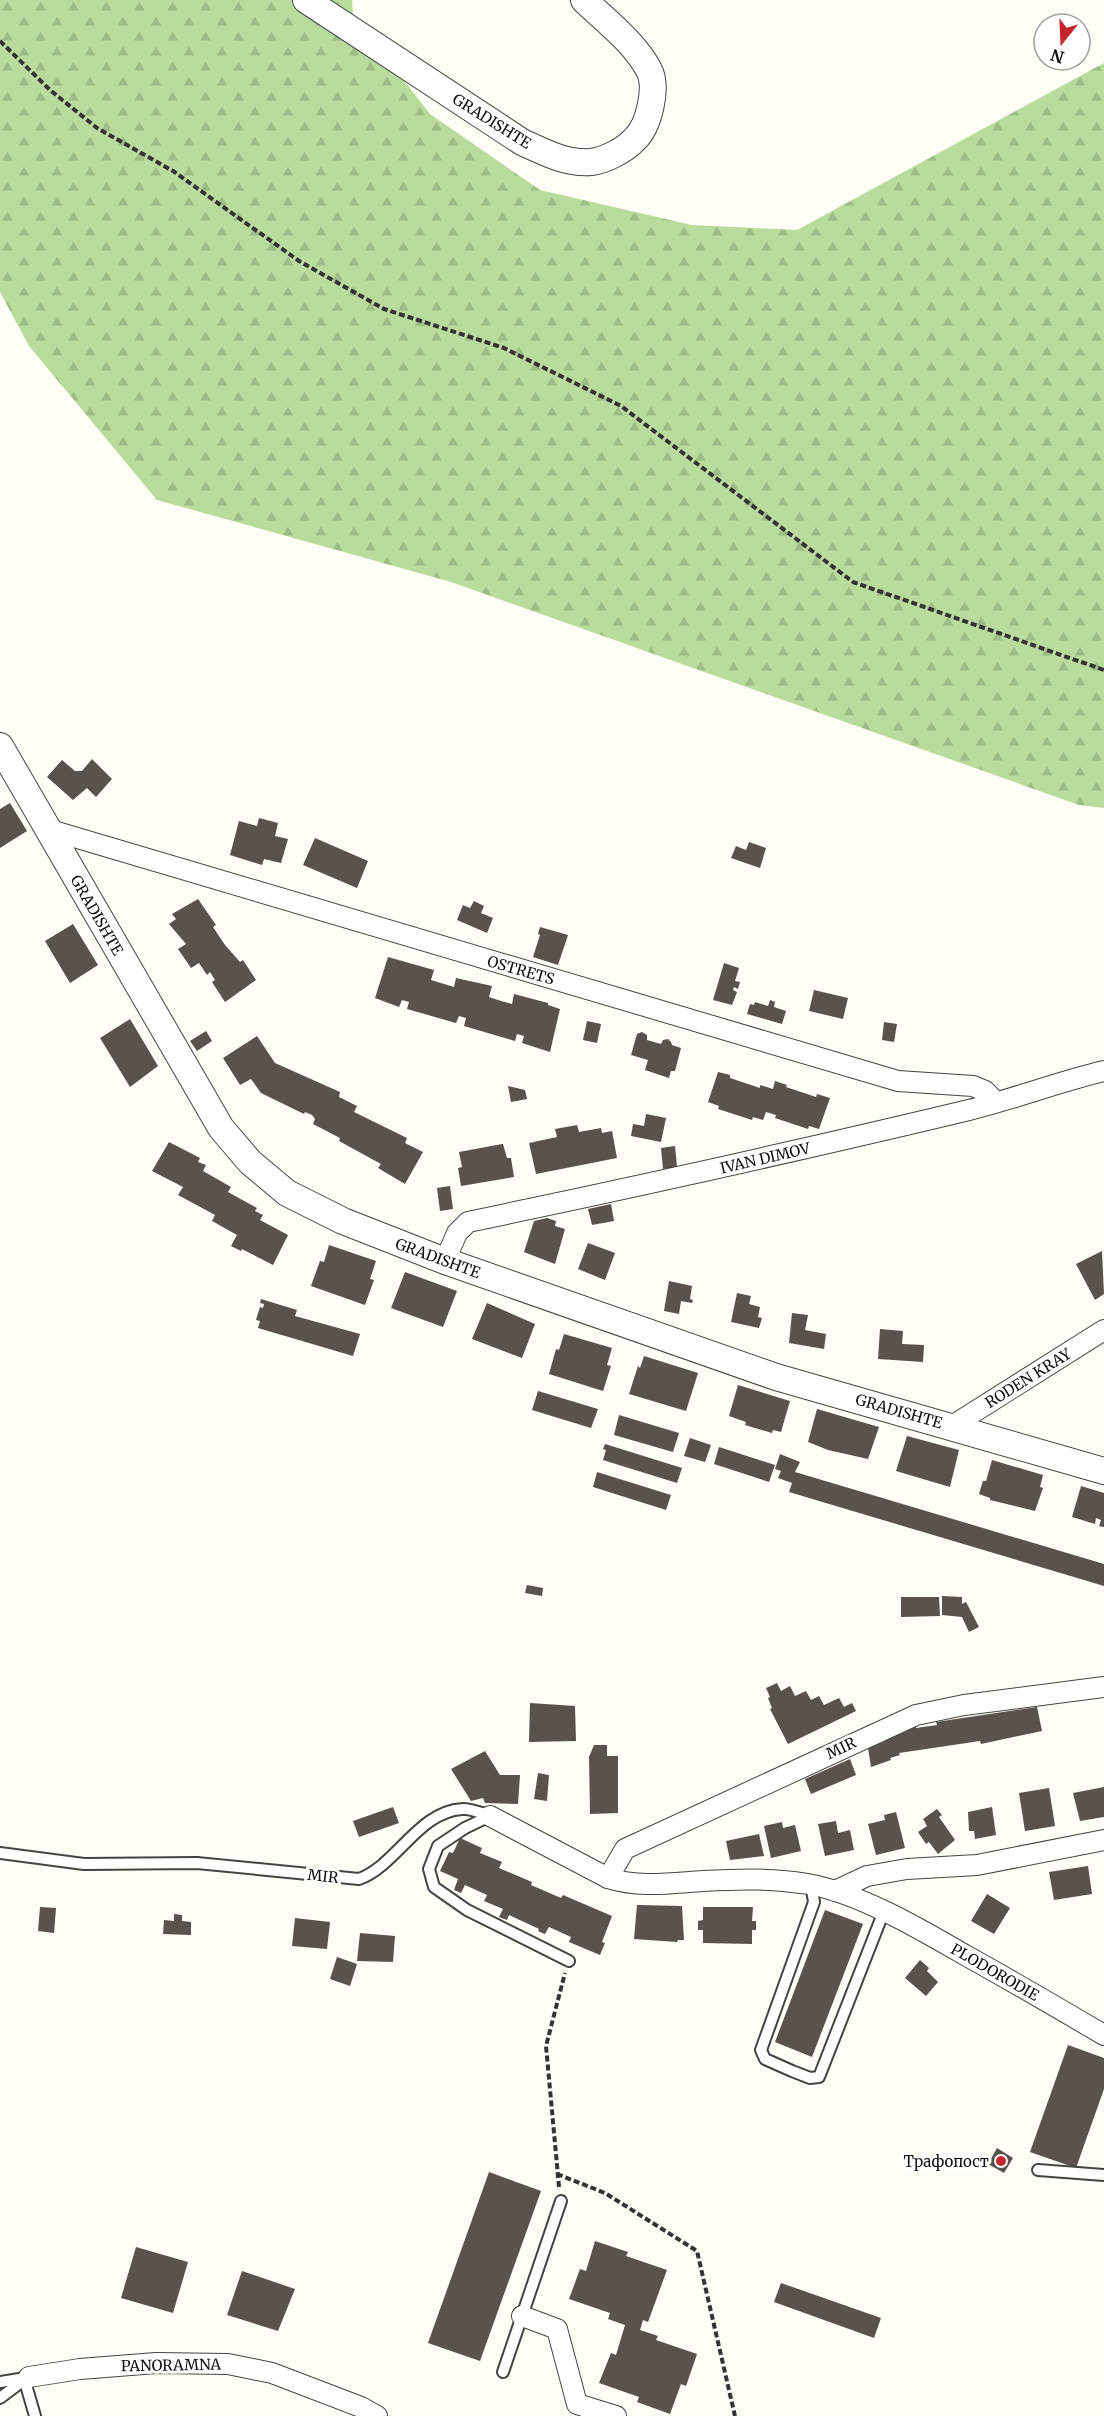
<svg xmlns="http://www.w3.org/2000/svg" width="1104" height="2416" font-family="Merriweather,serif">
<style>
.forest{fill:url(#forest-firs)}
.building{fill:#5a524d}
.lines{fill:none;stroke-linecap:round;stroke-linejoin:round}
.service-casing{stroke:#444;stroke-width:14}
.minor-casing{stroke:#444;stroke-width:22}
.tertiary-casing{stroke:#444;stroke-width:28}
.path{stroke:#333;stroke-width:4;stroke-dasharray:6 3;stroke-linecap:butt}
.service{stroke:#fff;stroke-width:10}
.minor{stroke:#fff;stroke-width:20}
.tertiary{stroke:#fff;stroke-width:26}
.poi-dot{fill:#c4262e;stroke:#fff;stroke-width:2}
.labels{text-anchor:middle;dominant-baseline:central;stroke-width:6;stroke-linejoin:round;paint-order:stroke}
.street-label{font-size:15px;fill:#111;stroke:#fff}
.poi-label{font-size:15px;fill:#111;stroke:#fff;text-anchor:end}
</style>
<defs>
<pattern id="forest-firs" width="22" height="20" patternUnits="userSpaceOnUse" patternTransform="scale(1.5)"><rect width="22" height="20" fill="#b9dc9c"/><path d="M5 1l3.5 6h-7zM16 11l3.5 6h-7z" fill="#9ebc85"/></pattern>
</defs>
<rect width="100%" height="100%" fill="#fffdf5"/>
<!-- forest -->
<path class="forest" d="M 0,0 L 352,0 L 353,15 L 430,114 L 540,190 L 692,225 L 797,230 L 1104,63 L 1104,808 L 1079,805 L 451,582 L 157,500 L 29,346 L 0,292 Z"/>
<!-- building -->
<g class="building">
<path d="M 92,759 L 112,779 L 96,797 L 87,788 L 73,800 L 47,777 L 62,760 L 75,771 L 82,771 Z"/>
<path d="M 10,803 L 27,831 L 0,848 L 0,809 Z"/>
<path d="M 259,818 L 278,823 L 275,836 L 288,839 L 281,863 L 264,859 L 262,865 L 230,855 L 239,821 L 257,826 Z"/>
<path d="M 315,838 L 368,861 L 357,888 L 303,865 Z"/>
<path d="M 749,842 L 766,848 L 760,868 L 731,858 L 736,846 L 746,850 Z"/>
<path d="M 198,899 L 216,925 L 213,927 L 225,945 L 240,962 L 243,960 L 256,980 L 225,1002 L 212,982 L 215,980 L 210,972 L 207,975 L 199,963 L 191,968 L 178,949 L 186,944 L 169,924 L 176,919 L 172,914 Z"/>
<path d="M 474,901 L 484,906 L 481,913 L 493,918 L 487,933 L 457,920 L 463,905 L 470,908 Z"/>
<path d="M 73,924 L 98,965 L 70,983 L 45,941 Z"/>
<path d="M 540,927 L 568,935 L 558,965 L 533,957 L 540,935 L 538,934 Z"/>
<path d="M 388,957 L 434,970 L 431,980 L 454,987 L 456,978 L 492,986 L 489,997 L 501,1001 L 512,1004 L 514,994 L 548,1003 L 548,1005 L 560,1009 L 550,1052 L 522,1043 L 524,1036 L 517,1034 L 515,1041 L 464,1026 L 466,1018 L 459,1016 L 456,1023 L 407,1009 L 409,1002 L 402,1000 L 399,1007 L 375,998 Z"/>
<path d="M 724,963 L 739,968 L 735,981 L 740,982 L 738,989 L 734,987 L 733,990 L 737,992 L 732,1005 L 713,1000 Z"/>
<path d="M 814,990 L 848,998 L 843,1019 L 809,1011 Z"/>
<path d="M 770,1000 L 775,1002 L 774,1007 L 786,1011 L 782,1024 L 747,1014 L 750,1004 L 754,1005 L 755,1002 L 768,1006 Z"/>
<path d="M 130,1019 L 158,1066 L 130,1087 L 100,1038 Z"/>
<path d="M 587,1021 L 601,1024 L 597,1043 L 583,1040 Z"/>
<path d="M 884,1022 L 897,1024 L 894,1042 L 882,1040 Z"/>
<path d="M 206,1031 L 212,1041 L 197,1051 L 190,1041 Z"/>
<path d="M 642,1032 L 647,1035 L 647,1040 L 661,1044 L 663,1040 L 668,1039 L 671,1042 L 672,1045 L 681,1048 L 675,1071 L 671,1071 L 669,1078 L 645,1070 L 648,1060 L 631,1055 L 637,1034 Z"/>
<path d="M 257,1036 L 275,1063 L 340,1092 L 339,1097 L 357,1106 L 354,1112 L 407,1138 L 405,1143 L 423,1152 L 405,1184 L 378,1168 L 381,1164 L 339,1141 L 340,1138 L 313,1124 L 315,1119 L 312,1115 L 305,1112 L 304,1114 L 261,1093 L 251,1079 L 240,1085 L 223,1058 Z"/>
<path d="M 718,1072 L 730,1075 L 730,1078 L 760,1088 L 760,1085 L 773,1089 L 775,1081 L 787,1085 L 786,1087 L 816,1097 L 817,1094 L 830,1098 L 819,1129 L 809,1126 L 808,1129 L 775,1118 L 776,1115 L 766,1112 L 763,1120 L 753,1117 L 752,1120 L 718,1109 L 719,1106 L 708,1102 Z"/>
<path d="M 508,1086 L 525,1090 L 527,1099 L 511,1102 Z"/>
<path d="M 646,1114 L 666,1118 L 661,1142 L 631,1136 L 633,1124 L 644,1126 Z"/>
<path d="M 577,1125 L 579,1132 L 601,1128 L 602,1133 L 612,1131 L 617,1158 L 536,1174 L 529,1143 L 557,1137 L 555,1129 Z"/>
<path d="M 169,1142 L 200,1158 L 198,1162 L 206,1165 L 203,1171 L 231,1187 L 228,1192 L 257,1208 L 255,1211 L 263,1215 L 260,1220 L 288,1235 L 273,1265 L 242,1249 L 241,1251 L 231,1246 L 237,1235 L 212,1221 L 215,1215 L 178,1195 L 183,1187 L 152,1171 Z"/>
<path d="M 502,1144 L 503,1144 L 507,1158 L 511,1158 L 514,1177 L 461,1186 L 458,1168 L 462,1167 L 459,1152 Z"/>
<path d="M 675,1146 L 677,1167 L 663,1169 L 661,1148 Z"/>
<path d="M 450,1186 L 453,1209 L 440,1211 L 437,1188 Z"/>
<path d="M 611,1204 L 614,1221 L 592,1225 L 588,1209 Z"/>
<path d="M 547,1218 L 556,1221 L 555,1226 L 565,1229 L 555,1264 L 524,1252 L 534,1221 Z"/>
<path d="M 588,1243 L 615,1253 L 605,1280 L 578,1269 Z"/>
<path d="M 329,1245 L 376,1261 L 370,1279 L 374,1280 L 365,1305 L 311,1286 L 320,1261 L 324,1262 Z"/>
<path d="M 1102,1251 L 1104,1294 L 1095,1300 L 1076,1264 Z"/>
<path d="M 405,1272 L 457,1291 L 443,1327 L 391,1308 Z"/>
<path d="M 669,1281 L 692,1286 L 690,1299 L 693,1300 L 692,1303 L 681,1301 L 679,1314 L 664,1311 Z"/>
<path d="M 737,1293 L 751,1296 L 749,1304 L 760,1307 L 758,1317 L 762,1318 L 759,1328 L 731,1322 Z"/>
<path d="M 261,1299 L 297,1310 L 295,1316 L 360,1334 L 353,1356 L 258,1328 L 260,1321 L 256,1320 L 260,1307 L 263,1308 L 264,1304 L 260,1303 Z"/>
<path d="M 487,1303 L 535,1324 L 522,1358 L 472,1339 Z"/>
<path d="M 792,1313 L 808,1315 L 805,1330 L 826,1334 L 824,1349 L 789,1343 Z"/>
<path d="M 880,1329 L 903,1331 L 902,1344 L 924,1345 L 923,1362 L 878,1359 Z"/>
<path d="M 564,1334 L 612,1348 L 607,1365 L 611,1366 L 603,1391 L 549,1374 L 556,1349 L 559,1350 Z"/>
<path d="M 644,1356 L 698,1373 L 686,1411 L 629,1394 L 638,1366 L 640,1368 Z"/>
<path d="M 738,1385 L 790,1401 L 781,1432 L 773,1430 L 772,1433 L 745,1425 L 746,1422 L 729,1416 Z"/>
<path d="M 538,1391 L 598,1409 L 591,1428 L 532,1410 Z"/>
<path d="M 817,1409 L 879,1427 L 868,1459 L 828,1450 L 808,1442 Z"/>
<path d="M 619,1415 L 679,1433 L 673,1452 L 614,1435 Z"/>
<path d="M 907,1436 L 959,1450 L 950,1487 L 896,1471 Z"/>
<path d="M 690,1438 L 711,1445 L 705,1462 L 684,1456 Z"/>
<path d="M 605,1444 L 682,1468 L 677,1483 L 603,1460 L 606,1450 L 603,1449 Z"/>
<path d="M 719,1447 L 775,1465 L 769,1482 L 714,1464 Z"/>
<path d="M 780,1454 L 800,1462 L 795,1472 L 1104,1564 L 1104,1586 L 789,1492 L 792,1483 L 778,1478 L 781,1471 L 775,1469 Z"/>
<path d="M 992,1460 L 1043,1475 L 1040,1487 L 1043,1488 L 1035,1511 L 990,1500 L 990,1498 L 979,1494 L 983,1481 L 986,1481 Z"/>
<path d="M 597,1472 L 671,1495 L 666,1510 L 593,1487 Z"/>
<path d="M 1081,1486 L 1104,1493 L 1104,1527 L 1099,1526 L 1101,1520 L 1096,1518 L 1095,1524 L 1072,1517 Z"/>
<path d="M 527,1585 L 543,1588 L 542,1596 L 525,1593 Z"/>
<path d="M 942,1596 L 962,1597 L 962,1604 L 966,1602 L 979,1627 L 969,1632 L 962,1617 L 942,1615 Z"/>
<path d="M 901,1597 L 939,1597 L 940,1616 L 901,1617 Z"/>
<path d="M 777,1683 L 781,1691 L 790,1686 L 795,1696 L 806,1691 L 811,1700 L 819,1696 L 824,1705 L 839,1698 L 844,1707 L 852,1703 L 856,1711 L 788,1744 L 770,1709 L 772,1708 L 768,1698 L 770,1697 L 766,1688 Z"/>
<path d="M 530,1703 L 575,1706 L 576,1741 L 529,1742 Z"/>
<path d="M 1037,1707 L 1042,1731 L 981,1744 L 980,1741 L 899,1753 L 900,1755 L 890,1758 L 891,1760 L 871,1767 L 868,1748 L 886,1741 L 886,1738 L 895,1736 L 895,1734 L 905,1731 L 905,1729 L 916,1726 L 916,1728 L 937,1725 L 936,1722 Z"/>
<path d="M 594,1745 L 607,1745 L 607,1756 L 618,1756 L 618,1813 L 590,1814 L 589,1757 Z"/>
<path d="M 485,1751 L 500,1775 L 520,1775 L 518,1804 L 485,1803 L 483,1798 L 471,1801 L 451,1769 Z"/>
<path d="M 850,1759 L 856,1775 L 811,1794 L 805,1779 Z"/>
<path d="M 538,1773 L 549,1775 L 547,1801 L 534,1799 Z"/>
<path d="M 1104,1787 L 1104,1817 L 1080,1821 L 1073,1793 Z"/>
<path d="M 1049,1788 L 1055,1826 L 1025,1831 L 1019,1793 Z"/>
<path d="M 393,1807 L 399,1823 L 359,1837 L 353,1821 Z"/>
<path d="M 992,1807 L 996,1835 L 975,1839 L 974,1831 L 969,1831 L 968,1812 Z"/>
<path d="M 937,1809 L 942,1815 L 939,1817 L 955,1840 L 938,1854 L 929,1842 L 926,1844 L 918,1832 L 927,1826 L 923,1819 Z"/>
<path d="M 896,1812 L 905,1848 L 876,1855 L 868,1824 L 885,1820 L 884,1815 Z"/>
<path d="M 836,1821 L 838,1833 L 850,1830 L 854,1850 L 825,1856 L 818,1824 Z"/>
<path d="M 782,1822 L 783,1828 L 795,1825 L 801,1851 L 771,1858 L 764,1826 Z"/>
<path d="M 759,1834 L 764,1856 L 730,1860 L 726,1841 Z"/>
<path d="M 460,1838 L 482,1848 L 480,1853 L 502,1862 L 499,1868 L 532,1882 L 531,1885 L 561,1898 L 563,1895 L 612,1916 L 602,1942 L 605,1943 L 600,1955 L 569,1942 L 571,1937 L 549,1927 L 545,1934 L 538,1931 L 539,1929 L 509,1915 L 507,1920 L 499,1917 L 503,1909 L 484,1901 L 487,1895 L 465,1885 L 461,1893 L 454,1890 L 458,1879 L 440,1871 L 449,1852 L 453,1853 Z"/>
<path d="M 1088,1866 L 1092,1894 L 1054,1900 L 1049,1872 Z"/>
<path d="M 987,1894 L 1010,1908 L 994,1934 L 971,1921 Z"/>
<path d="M 637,1905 L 682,1906 L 684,1940 L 678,1940 L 677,1942 L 634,1939 Z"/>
<path d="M 40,1907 L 56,1908 L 54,1933 L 38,1931 Z"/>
<path d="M 703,1907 L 753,1907 L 752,1921 L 756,1921 L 756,1930 L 752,1930 L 752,1944 L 703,1943 L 703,1930 L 698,1930 L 698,1921 L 703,1920 Z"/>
<path d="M 825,1910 L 863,1924 L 812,2057 L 775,2042 Z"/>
<path d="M 174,1914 L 182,1915 L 182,1921 L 191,1922 L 191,1935 L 163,1934 L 164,1920 L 174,1921 Z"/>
<path d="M 295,1918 L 330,1922 L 327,1949 L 292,1946 Z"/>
<path d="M 360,1933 L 395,1936 L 393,1962 L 357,1961 Z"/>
<path d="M 337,1957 L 357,1964 L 350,1986 L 330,1979 Z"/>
<path d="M 920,1960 L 929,1968 L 927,1971 L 938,1982 L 926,1996 L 905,1978 Z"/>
<path d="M 1068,2045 L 1104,2058 L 1104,2089 L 1076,2168 L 1030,2152 Z"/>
<path d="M 997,2148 L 1013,2158 L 1004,2173 L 988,2164 Z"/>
<path d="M 489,2172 L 541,2191 L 480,2361 L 428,2343 Z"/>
<path d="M 595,2241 L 628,2252 L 626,2256 L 667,2270 L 648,2322 L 643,2320 L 640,2330 L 658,2336 L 656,2340 L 697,2354 L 686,2386 L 681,2384 L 670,2414 L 637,2402 L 639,2397 L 599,2383 L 611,2353 L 616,2355 L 625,2325 L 608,2319 L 610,2313 L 569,2299 L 580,2269 L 586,2271 Z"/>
<path d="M 136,2247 L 188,2262 L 173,2313 L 121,2298 Z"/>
<path d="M 242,2271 L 295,2289 L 278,2331 L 227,2315 Z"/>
<path d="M 781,2283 L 881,2318 L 874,2338 L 774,2302 Z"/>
</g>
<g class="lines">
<!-- service casing -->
<g class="service-casing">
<g id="service">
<path d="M 490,1816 L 465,1828 L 438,1846 L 429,1869 L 434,1887 L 467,1910 L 569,1961"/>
<path d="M 0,1853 L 84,1864 L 197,1863 L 359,1879 C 397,1865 418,1812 462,1809 C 470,1808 482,1813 490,1816"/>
<path d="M 811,1884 L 814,1902 L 761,2050 L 765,2059 L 792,2071 L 810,2078 L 819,2077 L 884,1911"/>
<path d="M 1038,2170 L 1104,2175"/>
<path d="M 503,2372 L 561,2201"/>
<path d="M 29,2377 L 26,2385 L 35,2416"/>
<path d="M 0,2382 L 25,2378"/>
<path d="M 0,2398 L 28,2377"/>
</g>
</g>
<!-- minor casing -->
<g class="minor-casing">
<g id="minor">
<path d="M 47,829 L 898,1081 L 973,1086 L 985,1091 L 995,1101"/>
<path d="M 445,1261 L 457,1233 L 468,1222 C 635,1187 802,1150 969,1110 C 1014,1099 1058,1082 1104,1071"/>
<path d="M 952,1426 L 1104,1330"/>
<path d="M 490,1816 L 608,1878 C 639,1888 671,1883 703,1881 C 738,1879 773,1878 808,1884 C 859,1893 920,1929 965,1955 C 1012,1981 1058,2008 1104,2035"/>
<path d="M 608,1878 L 625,1849 L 916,1715 L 964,1705 L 1104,1687"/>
<path d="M 835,1891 L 867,1876 L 907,1869 L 977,1865 L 1104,1840"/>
<path d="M 522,2316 L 557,2329 L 577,2404 L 616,2416"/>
<path d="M 29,2377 L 80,2369 L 156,2363 L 228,2364 L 272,2373 L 361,2407 L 377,2416"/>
</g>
</g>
<!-- tertiary casing -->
<g class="tertiary-casing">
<g id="tertiary">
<path d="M 306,0 L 522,142 C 544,152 566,164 591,162 C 606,160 625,150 635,139 C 649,126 658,87 649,70 C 635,43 606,21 584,0"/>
<path d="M 0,746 L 221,1128 L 250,1162 L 287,1193 L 343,1221 L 445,1261 L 776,1377 L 1104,1471"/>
</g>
</g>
<!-- path -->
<g class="path">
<path d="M 0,41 L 50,90 L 97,128 L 173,171 L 299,261 L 384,309 L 504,348 L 621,406 L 853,582 L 1104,670"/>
<path d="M 557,2174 L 605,2193 L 697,2251 L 735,2416"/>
<path d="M 559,2187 L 546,2046 L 565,1973"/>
</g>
<!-- service -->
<use href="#service" class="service"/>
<!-- minor -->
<use href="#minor" class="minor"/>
<!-- tertiary -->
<use href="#tertiary" class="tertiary"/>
</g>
<!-- markers -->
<circle class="poi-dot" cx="1001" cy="2161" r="6"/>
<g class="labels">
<!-- street labels -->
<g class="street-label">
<text transform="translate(492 121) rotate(32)">GRADISHTE</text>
<text transform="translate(97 915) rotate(60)">GRADISHTE</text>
<text transform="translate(521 970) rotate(16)">OSTRETS</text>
<text transform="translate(765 1158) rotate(-13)">IVAN DIMOV</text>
<text transform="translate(438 1258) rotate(20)">GRADISHTE</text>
<text transform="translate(1028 1378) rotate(-32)">RODEN KRAY</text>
<text transform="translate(899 1411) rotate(16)">GRADISHTE</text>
<text transform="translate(841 1748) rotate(-25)">MIR</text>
<text transform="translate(323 1876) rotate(6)">MIR</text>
<text transform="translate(995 1972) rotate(30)">PLODORODIE</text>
<text transform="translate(171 2365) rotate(-1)">PANORAMNA</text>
</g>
<!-- poi labels -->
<g class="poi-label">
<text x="989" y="2161">Трафопост</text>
</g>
</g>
<!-- north arrow -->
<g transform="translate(1062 42) rotate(198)"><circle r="28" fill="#ffffff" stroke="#a0a0a0" stroke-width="1.5"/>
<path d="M0-4.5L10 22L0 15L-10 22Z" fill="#c4262e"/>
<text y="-9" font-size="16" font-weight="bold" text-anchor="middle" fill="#111111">N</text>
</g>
</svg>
